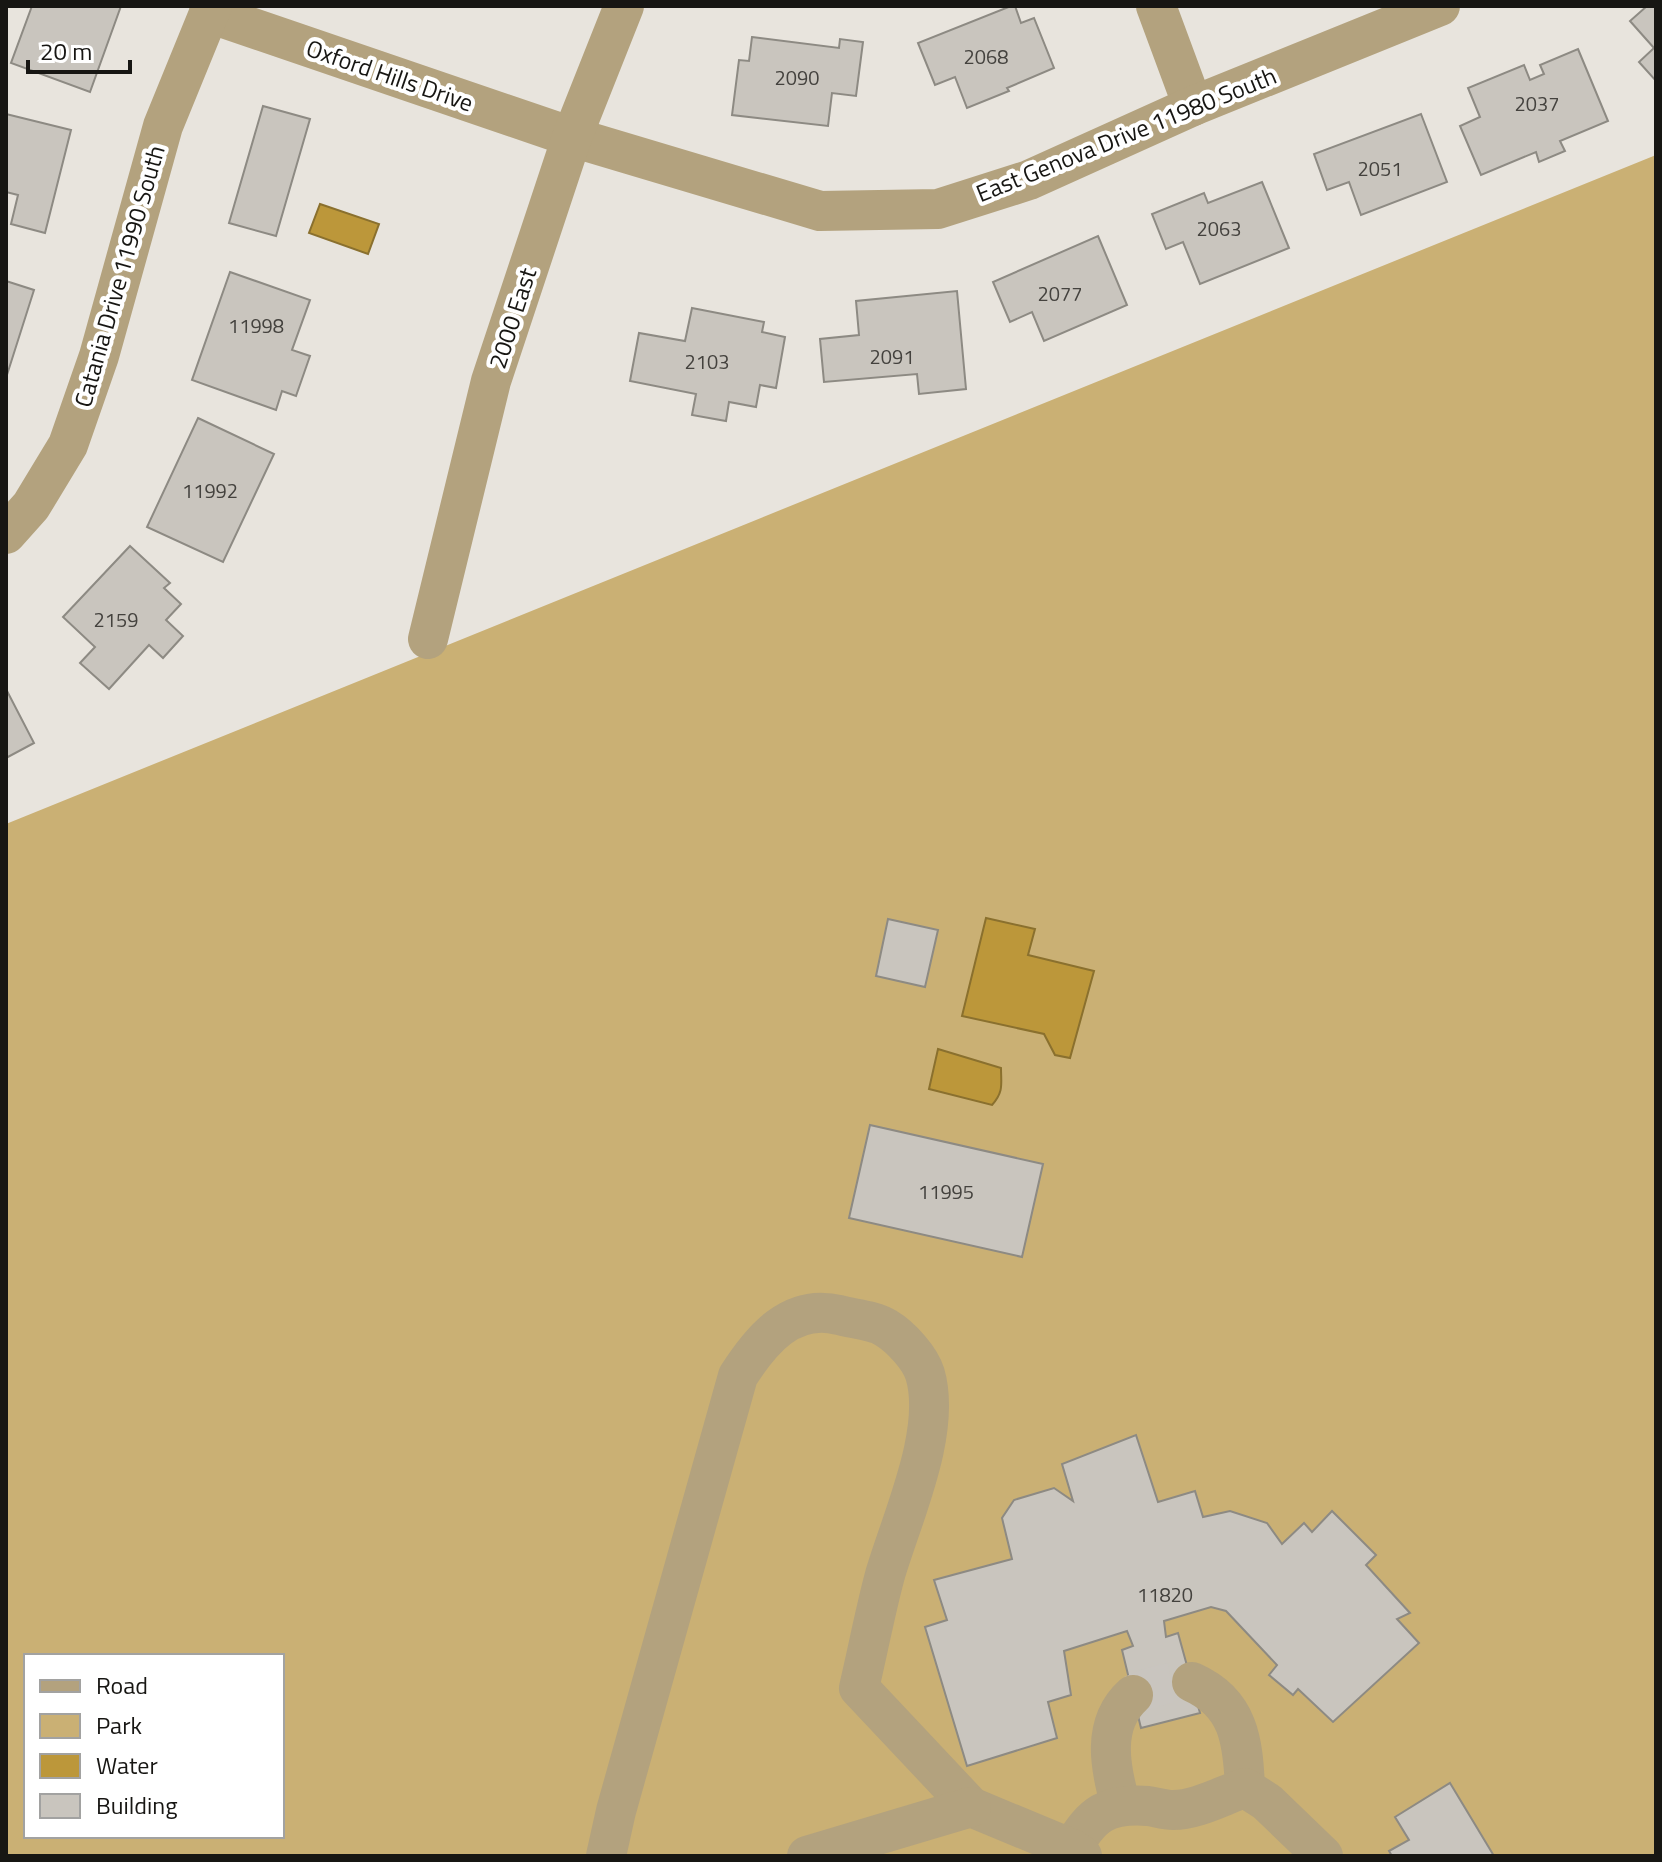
<svg xmlns="http://www.w3.org/2000/svg" width="1662" height="1862" font-family="'Titillium Web',sans-serif">
<style>
.green{fill:#cab074;fill-rule:evenodd}
.water{fill:#bc973a;stroke:#8a702e;stroke-width:2}
.building{fill:#c9c5be;stroke:#8d8a83;stroke-width:2}
.lines{fill:none;stroke-linecap:round;stroke-linejoin:round}
.minor-tunnel{stroke:#c9c5bf;stroke-width:40;stroke-dasharray:40 20;stroke-linecap:butt}
.minor{stroke:#b3a27e;stroke-width:40}
.labels{text-anchor:middle;dominant-baseline:central;stroke-width:8;stroke-linejoin:round;paint-order:stroke}
.number-label{font-size:20px;fill:#44423e}
.street-label{font-size:24px;fill:#171613;stroke:#fff}
</style>
<rect width="100%" height="100%" fill="#e8e4dd"/>
<!-- green -->
<path class="green" d="M 1656,155 L 1656,1856 L 6,1856 L 6,824 ZM 26,1656 L 282,1656 L 282,1836 L 26,1836 Z"/>
<!-- water -->
<g class="water">
<path d="M 320,204 L 379,224 L 368,254 L 309,233 Z"/>
<path d="M 986,918 L 1035,929 L 1028,955 L 1094,971 L 1070,1058 L 1055,1055 L 1044,1034 L 962,1016 Z"/>
<path d="M 938,1049 L 1001,1068 C 1001,1084 1004,1092 992,1105 L 929,1089 Z"/>
</g>
<!-- building -->
<g class="building">
<path d="M 32,6 L 121,6 L 90,92 L 11,63 Z"/>
<path d="M 1011,6 L 1015,6 L 1021,23 L 1034,18 L 1054,68 L 1007,88 L 1009,91 L 967,108 L 955,77 L 935,85 L 918,43 Z"/>
<path d="M 1647,6 L 1656,6 L 1656,81 L 1639,62 L 1654,48 L 1630,21 Z"/>
<path d="M 752,37 L 839,48 L 840,39 L 863,42 L 856,96 L 832,93 L 828,126 L 732,115 L 739,60 L 749,61 Z"/>
<path d="M 1578,49 L 1608,121 L 1560,141 L 1565,151 L 1539,162 L 1536,152 L 1481,175 L 1460,126 L 1480,117 L 1468,88 L 1524,65 L 1530,80 L 1544,74 L 1540,65 Z"/>
<path d="M 263,106 L 310,119 L 276,236 L 229,223 Z"/>
<path d="M 6,114 L 71,130 L 45,233 L 11,224 L 18,195 L 6,192 Z"/>
<path d="M 1421,114 L 1447,182 L 1361,215 L 1349,182 L 1327,190 L 1314,154 Z"/>
<path d="M 1262,182 L 1289,248 L 1200,284 L 1183,242 L 1166,249 L 1152,214 L 1204,193 L 1208,203 Z"/>
<path d="M 1098,236 L 1127,305 L 1044,341 L 1032,312 L 1010,322 L 993,282 Z"/>
<path d="M 230,272 L 310,300 L 292,350 L 310,356 L 296,396 L 282,391 L 276,410 L 192,380 Z"/>
<path d="M 6,281 L 34,290 L 6,378 Z"/>
<path d="M 957,291 L 966,389 L 919,394 L 917,374 L 824,382 L 820,339 L 859,335 L 856,301 Z"/>
<path d="M 692,308 L 764,322 L 762,332 L 785,337 L 776,388 L 760,385 L 756,407 L 729,402 L 726,421 L 692,415 L 696,394 L 630,381 L 639,333 L 685,341 Z"/>
<path d="M 198,418 L 274,454 L 223,562 L 147,527 Z"/>
<path d="M 130,546 L 170,583 L 164,588 L 181,604 L 166,620 L 183,636 L 163,658 L 149,645 L 109,689 L 80,663 L 95,647 L 63,617 Z"/>
<path d="M 6,689 L 34,743 L 6,758 Z"/>
<path d="M 888,919 L 938,930 L 925,987 L 876,976 Z"/>
<path d="M 870,1125 L 1043,1164 L 1022,1257 L 849,1218 Z"/>
<path d="M 1136,1435 L 1158,1502 L 1195,1491 L 1203,1517 L 1230,1511 L 1267,1523 L 1282,1544 L 1304,1523 L 1312,1532 L 1332,1511 L 1376,1555 L 1366,1565 L 1410,1613 L 1397,1619 L 1419,1643 L 1333,1722 L 1298,1689 L 1293,1695 L 1269,1675 L 1277,1665 L 1226,1611 L 1211,1607 L 1164,1621 L 1166,1637 L 1178,1633 L 1200,1713 L 1141,1728 L 1122,1650 L 1133,1646 L 1127,1631 L 1064,1651 L 1071,1695 L 1048,1702 L 1057,1738 L 967,1766 L 925,1627 L 947,1620 L 934,1580 L 1012,1559 L 1002,1518 L 1014,1500 L 1054,1488 L 1073,1501 L 1062,1464 Z"/>
<path d="M 1450,1783 L 1494,1856 L 1392,1856 L 1389,1851 L 1409,1840 L 1395,1817 Z"/>
</g>
<g class="lines">
<!-- minor-tunnel -->
<path class="minor-tunnel" d="M 1133,1695 C 1152,1686 1170,1681 1192,1682"/>
<!-- minor -->
<g class="minor">
<path d="M 1156,6 L 1193,106"/>
<path d="M 209,13 L 572,137 L 820,211 L 938,209 L 1029,180 L 1193,106 L 1440,6"/>
<path d="M 6,534 L 31,506 L 68,445 L 99,356 L 163,126 L 212,6"/>
<path d="M 428,639 L 491,381 L 572,137 L 624,6"/>
<path d="M 1192,1682 C 1239,1703 1243,1741 1245,1788"/>
<path d="M 1121,1806 C 1110,1768 1101,1724 1133,1695"/>
<path d="M 1072,1849 C 1091,1814 1107,1803 1148,1806 C 1156,1807 1164,1810 1173,1810 C 1197,1810 1223,1795 1245,1788 L 1267,1802 L 1323,1856"/>
<path d="M 606,1856 L 616,1811 L 738,1376 C 761,1340 791,1303 839,1315 C 853,1319 874,1320 886,1328 C 901,1337 920,1358 925,1374 C 942,1432 902,1517 885,1575 C 875,1612 868,1650 859,1688 L 971,1807 L 1072,1849 L 1082,1856"/>
<path d="M 807,1856 L 971,1807"/>
</g>
</g>
<g class="labels">
<!-- number labels -->
<g class="number-label">
<text x="986" y="56">2068</text>
<text x="797" y="77">2090</text>
<text x="1537" y="103">2037</text>
<text x="1380" y="168">2051</text>
<text x="1219" y="228">2063</text>
<text x="1060" y="293">2077</text>
<text x="256" y="325">11998</text>
<text x="892" y="356">2091</text>
<text x="707" y="361">2103</text>
<text x="210" y="490">11992</text>
<text x="116" y="619">2159</text>
<text x="946" y="1191">11995</text>
<text x="1165" y="1594">11820</text>
</g>
<!-- street labels -->
<g class="street-label">
<text transform="translate(390 75) rotate(19)">Oxford Hills Drive</text>
<text transform="translate(1126 134) rotate(-22)">East Genova Drive 11980 South</text>
<text transform="translate(119 276) rotate(-74)">Catania Drive 11990 South</text>
<text transform="translate(512 318) rotate(-72)">2000 East</text>
</g>
</g>
<!-- border -->
<rect width="1662" height="1862" fill="none" stroke="#171613" stroke-width="16"/>
<!-- legend -->
<rect x="24" y="1654" width="260" height="184" fill="#ffffff" stroke="#a2a2a1" stroke-width="2"/>
<rect x="40" y="1680" width="40" height="12" fill="#b3a27e" stroke="#a2a2a1" stroke-width="2"/>
<text x="96" y="1694" font-size="24" fill="#171613">Road</text>
<rect x="40" y="1714" width="40" height="24" fill="#cab074" stroke="#a2a2a1" stroke-width="2"/>
<text x="96" y="1734" font-size="24" fill="#171613">Park</text>
<rect x="40" y="1754" width="40" height="24" fill="#bc973a" stroke="#a2a2a1" stroke-width="2"/>
<text x="96" y="1774" font-size="24" fill="#171613">Water</text>
<rect x="40" y="1794" width="40" height="24" fill="#c9c5be" stroke="#a2a2a1" stroke-width="2"/>
<text x="96" y="1814" font-size="24" fill="#171613">Building</text>
<!-- scale -->
<path d="M28 60v12h102v-12" fill="none" stroke="#171613" stroke-width="4"/>
<text x="40" y="60" font-size="24" fill="#171613" stroke="#ffffff" stroke-width="6" paint-order="stroke">20 m</text>
</svg>
